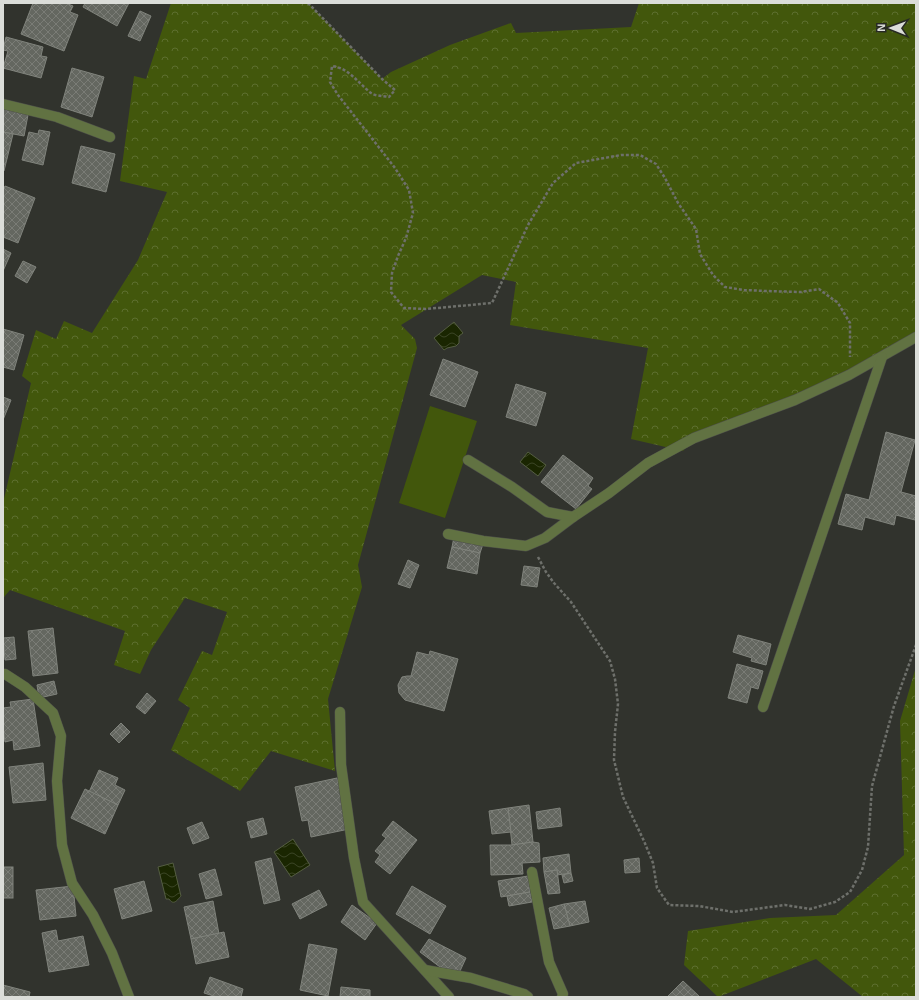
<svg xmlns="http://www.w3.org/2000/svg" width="919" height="1000" font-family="Helvetica,sans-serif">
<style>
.forest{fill:url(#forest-crowns)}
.pitch{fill:#42570c}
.water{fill:url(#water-waves);stroke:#545d42}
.building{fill:url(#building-cross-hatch);stroke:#80837c}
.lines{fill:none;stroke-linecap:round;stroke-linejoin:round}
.minor-casing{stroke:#4c4e49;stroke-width:11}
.path{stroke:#6e706b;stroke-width:2.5;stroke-dasharray:3 2;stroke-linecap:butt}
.minor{stroke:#617242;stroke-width:10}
</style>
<defs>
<pattern id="forest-crowns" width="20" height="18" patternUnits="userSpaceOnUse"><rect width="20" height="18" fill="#42570c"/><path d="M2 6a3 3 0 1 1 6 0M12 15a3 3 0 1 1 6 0" fill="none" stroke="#5d6f2f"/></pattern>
<pattern id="water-waves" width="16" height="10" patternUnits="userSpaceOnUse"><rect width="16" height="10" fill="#1a2601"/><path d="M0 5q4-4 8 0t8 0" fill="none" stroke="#3b4525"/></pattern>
<pattern id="building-cross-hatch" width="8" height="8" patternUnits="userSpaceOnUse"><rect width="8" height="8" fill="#646760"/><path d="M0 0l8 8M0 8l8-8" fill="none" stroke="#7a7c76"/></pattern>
</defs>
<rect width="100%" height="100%" fill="#31332d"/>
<!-- forest -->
<g class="forest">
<path d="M 171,3 L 308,3 L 382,79 L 391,72 L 450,45 L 511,23 L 516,33 L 631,27 L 639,3 L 916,3 L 916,337 L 849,375 L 694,438 L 683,451 L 631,439 L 648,348 L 510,325 L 516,282 L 482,275 L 401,325 L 415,339 L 417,348 L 358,565 L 362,587 L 328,699 L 335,771 L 271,751 L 240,791 L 171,750 L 190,708 L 178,700 L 202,651 L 212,655 L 227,612 L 185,598 L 151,650 L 140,674 L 114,665 L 125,631 L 10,590 L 4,597 L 3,597 L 3,503 L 31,383 L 22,376 L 36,330 L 56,339 L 64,321 L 92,333 L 138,260 L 167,192 L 120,181 L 134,76 L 146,79 Z"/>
<path d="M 916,667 L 916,997 L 863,997 L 816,959 L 718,997 L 684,965 L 688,931 L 770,918 L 836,915 L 904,855 L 900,721 Z"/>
</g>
<!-- pitch -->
<path class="pitch" d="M 430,406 L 477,421 L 445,518 L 399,503 Z"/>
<!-- water -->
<g class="water">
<path d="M 454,322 L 463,333 L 459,336 L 459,343 L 456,346 L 447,348 L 444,350 L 434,338 Z"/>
<path d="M 528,452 L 546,465 L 538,476 L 520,462 Z"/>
<path d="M 293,839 L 310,865 L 291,877 L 274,852 Z"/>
<path d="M 173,863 L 181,896 C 177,900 174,906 169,899 L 166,899 L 158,867 Z"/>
</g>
<!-- building -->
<g class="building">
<path d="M 33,3 L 66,3 L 73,6 L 70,12 L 78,15 L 64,51 L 21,34 Z"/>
<path d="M 85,3 L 129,3 L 117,26 L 83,7 Z"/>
<path d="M 140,11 L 151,16 L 140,41 L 128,36 Z"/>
<path d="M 6,37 L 43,47 L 41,56 L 47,57 L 41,78 L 3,68 L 8,51 L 3,50 Z"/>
<path d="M 72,68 L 104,77 L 92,117 L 61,107 Z"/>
<path d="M 3,109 L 28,115 L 24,136 L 3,132 Z"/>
<path d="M 39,130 L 50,132 L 43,165 L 22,160 L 29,132 L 38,134 Z"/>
<path d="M 3,132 L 13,134 L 4,171 L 3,170 Z"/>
<path d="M 81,146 L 115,154 L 106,192 L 72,183 Z"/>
<path d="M 5,186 L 35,198 L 18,243 L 3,237 L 3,190 Z"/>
<path d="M 3,249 L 11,253 L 3,271 Z"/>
<path d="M 23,261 L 36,267 L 27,283 L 15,276 Z"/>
<path d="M 3,329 L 24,335 L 14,370 L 3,367 Z"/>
<path d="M 443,359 L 478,372 L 465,407 L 430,395 Z"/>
<path d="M 516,384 L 546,393 L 536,426 L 506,417 Z"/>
<path d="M 3,397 L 11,400 L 3,420 Z"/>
<path d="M 886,432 L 915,440 L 901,492 L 916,496 L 916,516 L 915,520 L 896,515 L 894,525 L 865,517 L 862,530 L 838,524 L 846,494 L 869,500 Z"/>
<path d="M 563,455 L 593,478 L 588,486 L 592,489 L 576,509 L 541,482 Z"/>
<path d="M 454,537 L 483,544 L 480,553 L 452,547 Z"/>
<path d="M 452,547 L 480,553 L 477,574 L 447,568 Z"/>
<path d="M 408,560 L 419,565 L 410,588 L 398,584 Z"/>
<path d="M 524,566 L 540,568 L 537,587 L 521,585 Z"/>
<path d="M 53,628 L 58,673 L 33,676 L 28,631 Z"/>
<path d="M 738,635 L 771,644 L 766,665 L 751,661 L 752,658 L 733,652 Z"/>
<path d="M 14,637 L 16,659 L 5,660 L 3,638 Z"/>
<path d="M 430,651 L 458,659 L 444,711 L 405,700 L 399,693 L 398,685 L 402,677 L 407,676 L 411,676 L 417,652 L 429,655 Z"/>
<path d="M 737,664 L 763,671 L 758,689 L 751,687 L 747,703 L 728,698 Z"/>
<path d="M 54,681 L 57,694 L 39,698 L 37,685 Z"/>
<path d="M 147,693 L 156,701 L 145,714 L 136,707 Z"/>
<path d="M 33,699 L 40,746 L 14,750 L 13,740 L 5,742 L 3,727 L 3,708 L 11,707 L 10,702 Z"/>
<path d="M 121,723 L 130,732 L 119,743 L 110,734 Z"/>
<path d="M 43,763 L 46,800 L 13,803 L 9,767 Z"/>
<path d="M 99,770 L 118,778 L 115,785 L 125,790 L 118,805 L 89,792 Z"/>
<path d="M 337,778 L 349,829 L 311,837 L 308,820 L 302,821 L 295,787 Z"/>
<path d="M 85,789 L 118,805 L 105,834 L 71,818 Z"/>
<path d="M 529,805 L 533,842 L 512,845 L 508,808 Z"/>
<path d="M 508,808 L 511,832 L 492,834 L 489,811 Z"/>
<path d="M 560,808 L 562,826 L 538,829 L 536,812 Z"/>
<path d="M 263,818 L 267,834 L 251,838 L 247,822 Z"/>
<path d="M 393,821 L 417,840 L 390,874 L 375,862 L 380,855 L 375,851 L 386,838 L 382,835 Z"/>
<path d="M 202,822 L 209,838 L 193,844 L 187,828 Z"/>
<path d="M 533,842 L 539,843 L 540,862 L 522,863 L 523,874 L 491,875 L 490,845 L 512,845 Z"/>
<path d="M 569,854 L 571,873 L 557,875 L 557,870 L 544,872 L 543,858 Z"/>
<path d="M 271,858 L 280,900 L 264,904 L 255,862 Z"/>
<path d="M 639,858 L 640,872 L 625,873 L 624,860 Z"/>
<rect x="3" y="867" width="10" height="31"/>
<path d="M 215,869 L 222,895 L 206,899 L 199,874 Z"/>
<path d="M 557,870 L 560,893 L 548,894 L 544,872 Z"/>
<path d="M 571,873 L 573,881 L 564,883 L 562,875 Z"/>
<path d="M 528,876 L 530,892 L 501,897 L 498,881 Z"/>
<path d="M 144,881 L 152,911 L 122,919 L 114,889 Z"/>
<path d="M 73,886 L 76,916 L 40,920 L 36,890 Z"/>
<path d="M 412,886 L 446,906 L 430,934 L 396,914 Z"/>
<path d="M 319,890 L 327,905 L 300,919 L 292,904 Z"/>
<path d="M 530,892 L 532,902 L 509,906 L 507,896 Z"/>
<path d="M 213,901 L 219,934 L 191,939 L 184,907 Z"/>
<path d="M 585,901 L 589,922 L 570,926 L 564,904 Z"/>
<path d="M 564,904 L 570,926 L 554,929 L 549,908 Z"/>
<path d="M 352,905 L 377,923 L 365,940 L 341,922 Z"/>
<path d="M 56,930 L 58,941 L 83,936 L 89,965 L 49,972 L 42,933 Z"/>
<path d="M 224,932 L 229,957 L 196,964 L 191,939 Z"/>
<path d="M 429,939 L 466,958 L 460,971 L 440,967 L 420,952 Z"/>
<path d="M 309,944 L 337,949 L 328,996 L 300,990 Z"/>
<path d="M 210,977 L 243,989 L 241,997 L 217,997 L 204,993 Z"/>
<path d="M 683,981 L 700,997 L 667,997 Z"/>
<path d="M 3,985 L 30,992 L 29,997 L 3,997 Z"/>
<path d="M 341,987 L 370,990 L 370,997 L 340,997 Z"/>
</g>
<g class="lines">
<!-- minor casing -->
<g class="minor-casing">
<g id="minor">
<path d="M 3,104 L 57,117 L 110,137"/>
<path d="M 573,517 L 609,493 L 648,463 L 694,438 L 795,400 L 849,375 L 916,337"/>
<path d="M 448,534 L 483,541 L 526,546 L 545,538 L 573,517 L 547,512 L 512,487 L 468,460"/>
<path d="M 5,674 L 25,687 L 53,713 L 61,736 L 57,781 L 62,845 L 72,883 L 93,915 L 112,953 L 129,997"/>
<path d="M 763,707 L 882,357"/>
<path d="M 340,712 L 341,765 L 354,858 L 363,902 L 449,997"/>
<path d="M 532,872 L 549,962 L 563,994 L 562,997"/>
<path d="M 425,970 L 471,978 L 524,994 L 528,997"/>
</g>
</g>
<!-- path -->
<g class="path">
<path d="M 308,3 L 382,79 L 395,90 L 389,97 C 384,96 375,96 371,93 C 358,83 349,68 332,66 L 330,82 L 338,95 L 395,168 L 409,190 L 413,213 L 406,238 L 398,256 L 392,273 L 391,292 L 404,308 L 426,309 L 492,303 L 528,225 L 553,183 L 576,163 L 621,155 L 640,155 L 656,164 L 665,178 L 678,203 L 696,229 L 700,254 L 713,275 L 725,287 L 744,290 L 765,291 L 801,292 L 819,289 L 838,303 L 850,323 L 850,357"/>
<path d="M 538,557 L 546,572 L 554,583 L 571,602 L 610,661 L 615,679 L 618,704 L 615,732 L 614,760 L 623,797 L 644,841 L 653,863 L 657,888 L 669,905 L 699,906 L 733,912 L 785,905 L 810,909 L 835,902 L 850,892 L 862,870 L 868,847 L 872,786 L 894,706 L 916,645"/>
</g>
<!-- minor -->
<use href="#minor" class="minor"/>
</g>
<!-- border -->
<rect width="919" height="1000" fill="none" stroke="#dbddd9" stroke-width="8"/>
<!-- north arrow -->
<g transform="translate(891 28) rotate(271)" stroke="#272924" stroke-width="3" paint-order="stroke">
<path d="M0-3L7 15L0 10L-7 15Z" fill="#dbddd9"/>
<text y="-6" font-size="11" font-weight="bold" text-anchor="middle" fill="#dbddd9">N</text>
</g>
</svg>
